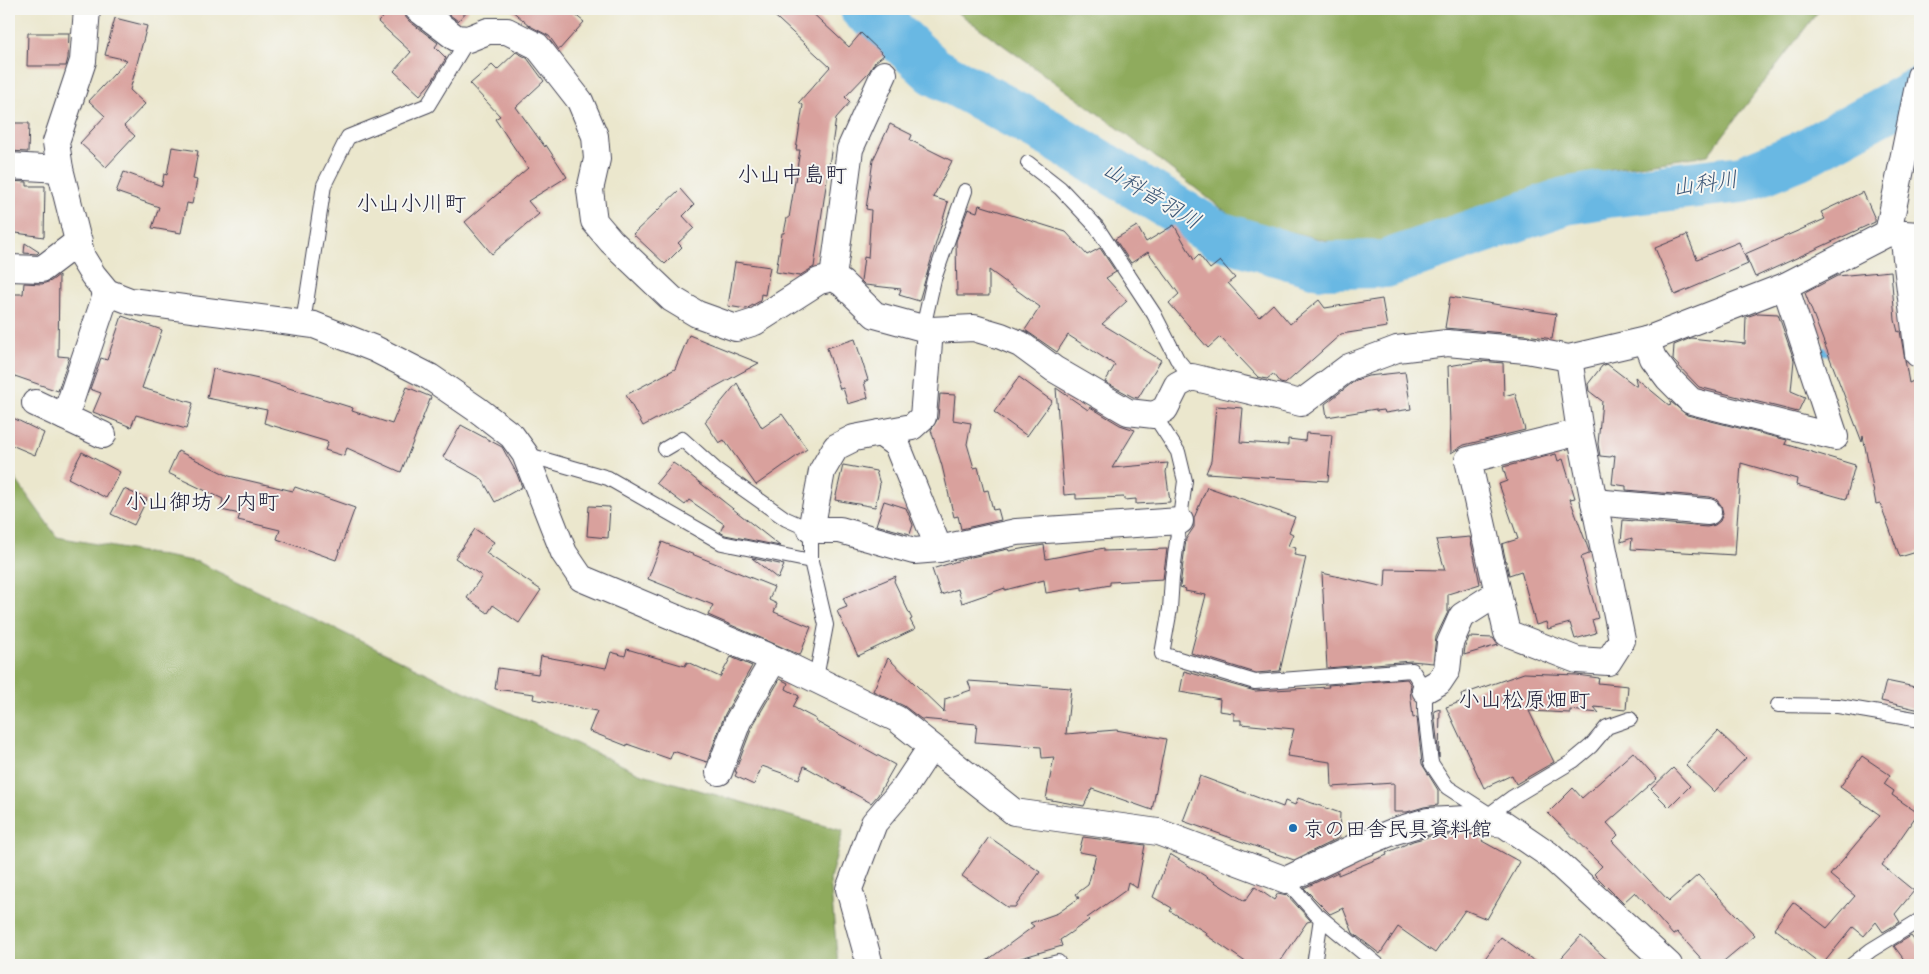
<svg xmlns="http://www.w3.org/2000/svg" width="1929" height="974" font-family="Itim,'Klee One',sans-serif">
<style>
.forest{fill:#8fab5d;stroke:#58664c}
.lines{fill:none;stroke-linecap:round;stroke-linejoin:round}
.stream{stroke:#69b8e3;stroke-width:8}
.river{stroke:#69b8e3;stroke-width:48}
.building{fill:#d9a19d}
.service-casing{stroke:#404051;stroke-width:16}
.minor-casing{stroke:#404051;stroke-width:28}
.service{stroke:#fff;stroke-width:14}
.minor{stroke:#fff;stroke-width:26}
.poi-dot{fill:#1f6fb2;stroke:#f6f6f2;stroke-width:2}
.labels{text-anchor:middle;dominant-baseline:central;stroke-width:4;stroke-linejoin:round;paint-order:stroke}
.poi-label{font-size:21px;fill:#22223b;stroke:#f6f6f2;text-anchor:start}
.neighbourhood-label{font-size:22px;fill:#22223b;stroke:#f6f6f2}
.water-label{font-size:22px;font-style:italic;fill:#3b5676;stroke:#f6f6f2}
</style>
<rect width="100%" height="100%" fill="#f6f6f2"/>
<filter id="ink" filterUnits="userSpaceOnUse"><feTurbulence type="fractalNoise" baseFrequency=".02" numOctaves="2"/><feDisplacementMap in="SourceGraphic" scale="10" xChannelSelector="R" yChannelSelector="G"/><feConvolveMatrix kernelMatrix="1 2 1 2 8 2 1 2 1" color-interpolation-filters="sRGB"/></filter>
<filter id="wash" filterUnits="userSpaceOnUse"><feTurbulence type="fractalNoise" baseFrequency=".0096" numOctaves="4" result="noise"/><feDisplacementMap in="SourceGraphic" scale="20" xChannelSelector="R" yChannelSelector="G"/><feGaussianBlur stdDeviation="1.12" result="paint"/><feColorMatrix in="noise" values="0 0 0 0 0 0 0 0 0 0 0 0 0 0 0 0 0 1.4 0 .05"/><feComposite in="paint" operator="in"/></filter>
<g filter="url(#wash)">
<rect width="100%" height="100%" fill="#ebe7cd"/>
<!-- forest -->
<g class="forest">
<path d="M 953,9 L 1820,9 L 1708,155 L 1611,169 L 1490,204 L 1366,250 L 1235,219 L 1118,128 Z"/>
<path d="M 9,470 L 57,537 L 198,562 L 432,676 L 639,773 L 843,831 L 830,879 L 838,965 L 9,965 Z"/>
</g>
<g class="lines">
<!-- stream -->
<path class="stream" d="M 1821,351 L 1837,352"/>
<!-- river -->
<path class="river" d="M 864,9 L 880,21 L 934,71 L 1049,133 L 1218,235 L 1320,265 L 1385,264 L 1565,201 L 1607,194 L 1743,179 L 1799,156 L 1920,90"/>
</g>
<g id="blocks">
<!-- building -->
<g class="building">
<path d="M 390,9 L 403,9 L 404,15 L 409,21 L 438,43 L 435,47 L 446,58 L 432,81 L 420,95 L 394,71 L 411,52 L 378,22 Z"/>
<path d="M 442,9 L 469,9 L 458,21 Z"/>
<path d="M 510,9 L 568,9 L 584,22 L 559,50 L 549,36 L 530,26 Z"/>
<path d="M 767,9 L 808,9 L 849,47 L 861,33 L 884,55 L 875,62 L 869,72 L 845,97 L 850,102 L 836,118 L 814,267 L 799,276 L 776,272 L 782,233 L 784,233 L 787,218 L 789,218 L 800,150 L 796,150 L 803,105 L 799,102 L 830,67 Z"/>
<path d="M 115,18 L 147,26 L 130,90 L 145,104 L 124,126 L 135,136 L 106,167 L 80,143 L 105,116 L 89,101 L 127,60 L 105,55 Z"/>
<path d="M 28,33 L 69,33 L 68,58 L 66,66 L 27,66 Z"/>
<path d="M 516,52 L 527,58 L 544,81 L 516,107 L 545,147 L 546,145 L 567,177 L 528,201 L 539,214 L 492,254 L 465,222 L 528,168 L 495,119 L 500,116 L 470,84 L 492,65 L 497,70 Z"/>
<path d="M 9,123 L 29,123 L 28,152 L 9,151 Z"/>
<path d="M 890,124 L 912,135 L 910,140 L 952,161 L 933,197 L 948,202 L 919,301 L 899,295 L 901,289 L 865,285 L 861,281 L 864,257 L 868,258 L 871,210 L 866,209 L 873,160 Z"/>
<path d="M 172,147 L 198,151 L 193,179 L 197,180 L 192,204 L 187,203 L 181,233 L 152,228 L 159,207 L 116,192 L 124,172 L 162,186 L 164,174 L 167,175 Z"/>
<path d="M 9,181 L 27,182 L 27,186 L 45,186 L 44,237 L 9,232 Z"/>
<path d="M 680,189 L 694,205 L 683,216 L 694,228 L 678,243 L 682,247 L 665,264 L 633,234 Z"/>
<path d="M 1863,192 L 1875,219 L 1875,222 L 1755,277 L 1745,254 L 1825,219 L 1821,212 Z"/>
<path d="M 979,205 L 1066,232 L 1087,255 L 1100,248 L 1116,272 L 1106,278 L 1127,301 L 1102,324 L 1161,360 L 1138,398 L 1133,397 L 1105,382 L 1115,365 L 1068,335 L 1057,352 L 1025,330 L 1040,307 L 989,270 L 989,296 L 957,296 L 956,241 L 968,209 L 977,212 Z"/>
<path d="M 1174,225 L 1194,260 L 1199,255 L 1210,269 L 1220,261 L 1235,278 L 1228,283 L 1259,317 L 1273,304 L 1290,324 L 1319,300 L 1325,308 L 1382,299 L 1387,327 L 1341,334 L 1285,384 L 1280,383 L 1273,374 L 1267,379 L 1258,377 L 1220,337 L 1208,348 L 1169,303 L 1179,294 L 1148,252 L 1131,263 L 1115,239 L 1137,226 L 1146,242 Z"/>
<path d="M 1687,235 L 1697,259 L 1739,242 L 1748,264 L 1675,295 L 1655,248 Z"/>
<path d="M 25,243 L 39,252 L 37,254 L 24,253 Z"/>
<path d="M 735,262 L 770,267 L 765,295 L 761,294 L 760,301 L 746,309 L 728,306 Z"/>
<path d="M 1891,271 L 1895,320 L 1898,332 L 1900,331 L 1909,383 L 1920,378 L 1920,551 L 1900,557 L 1880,503 L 1876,504 L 1863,436 L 1862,442 L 1805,293 L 1837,276 Z"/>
<path d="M 59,275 L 58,356 L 69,357 L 58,391 L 9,374 L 9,294 L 23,294 L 24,283 L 42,284 L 51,281 Z"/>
<path d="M 1450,297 L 1556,314 L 1552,339 L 1527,335 L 1445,328 Z"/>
<path d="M 1758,313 L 1778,314 L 1794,360 L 1791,391 L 1805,397 L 1798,412 L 1699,387 L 1673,360 L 1674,345 L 1691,338 L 1745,344 L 1746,317 Z"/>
<path d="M 122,316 L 162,330 L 142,388 L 193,403 L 186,429 L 136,415 L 131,427 L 93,412 L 101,393 L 90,389 L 101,358 L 107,360 Z"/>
<path d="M 689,335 L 759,363 L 643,426 L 626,395 L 675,369 Z"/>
<path d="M 855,339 L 868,380 L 864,382 L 868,398 L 848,404 L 843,388 L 840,389 L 827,348 Z"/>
<path d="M 1480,361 L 1503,363 L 1504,396 L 1515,393 L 1525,430 L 1464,445 L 1451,453 L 1448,366 Z"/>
<path d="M 1607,364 L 1637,387 L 1635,377 L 1670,406 L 1671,402 L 1687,415 L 1787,440 L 1785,444 L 1855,465 L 1846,499 L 1796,485 L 1797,479 L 1741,463 L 1735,555 L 1631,549 L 1632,538 L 1621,542 L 1623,520 L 1707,527 L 1715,525 L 1720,521 L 1723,513 L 1721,505 L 1716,499 L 1710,497 L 1626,490 L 1626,486 L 1612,484 L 1615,455 L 1610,457 L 1600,456 L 1598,444 L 1602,401 L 1589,391 L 1588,384 L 1602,366 Z"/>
<path d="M 213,369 L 263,380 L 353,408 L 352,411 L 392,424 L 407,387 L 431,397 L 401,472 L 347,448 L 344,456 L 325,450 L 328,442 L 264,423 L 267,410 L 207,398 Z"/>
<path d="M 1405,372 L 1411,409 L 1385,413 L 1384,410 L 1376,411 L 1376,409 L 1327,417 L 1325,404 L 1356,380 L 1368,376 Z"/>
<path d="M 1019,377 L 1052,401 L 1027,436 L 994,412 Z"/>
<path d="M 737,383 L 762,428 L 782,414 L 807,449 L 756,485 L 724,440 L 719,443 L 705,422 Z"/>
<path d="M 1056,388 L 1088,410 L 1090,407 L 1120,425 L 1135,430 L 1112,468 L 1168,463 L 1166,472 L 1170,502 L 1136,504 L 1136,499 L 1124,500 L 1124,497 L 1076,499 L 1076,494 L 1064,495 Z"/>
<path d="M 940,394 L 955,395 L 953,420 L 971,423 L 967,444 L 974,468 L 978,467 L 984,491 L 988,490 L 993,510 L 998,509 L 1001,520 L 961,529 L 958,516 L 954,517 L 942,466 L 931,430 L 938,418 Z"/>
<path d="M 1216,406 L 1243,408 L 1240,442 L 1288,445 L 1288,439 L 1305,441 L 1306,433 L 1332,435 L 1328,481 L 1206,473 L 1211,461 Z"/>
<path d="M 9,416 L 44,433 L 35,455 L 9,444 Z"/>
<path d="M 461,425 L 502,447 L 517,474 L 522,487 L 495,502 L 482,479 L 443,457 Z"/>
<path d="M 178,451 L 229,476 L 293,491 L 295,487 L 355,508 L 336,560 L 277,539 L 280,530 L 238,520 L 240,514 L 221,510 L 223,499 L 168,473 Z"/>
<path d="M 82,452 L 120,472 L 106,498 L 68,478 Z"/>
<path d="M 1556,454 L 1558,461 L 1563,459 L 1575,498 L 1570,499 L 1589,551 L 1589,554 L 1581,557 L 1598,618 L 1592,620 L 1596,633 L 1575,639 L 1570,623 L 1548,629 L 1546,622 L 1536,625 L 1521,571 L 1509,575 L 1502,544 L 1518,539 L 1499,484 L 1507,481 L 1503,467 Z"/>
<path d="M 673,463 L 685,471 L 780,546 L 725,535 L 720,532 L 724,524 L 689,500 L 685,505 L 656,483 Z"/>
<path d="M 843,465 L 876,471 L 880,484 L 875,507 L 835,500 Z"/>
<path d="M 1207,487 L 1295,517 L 1289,532 L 1293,534 L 1288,546 L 1296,548 L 1294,555 L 1306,557 L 1280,671 L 1256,673 L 1191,653 L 1206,595 L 1185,591 L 1186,589 L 1180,587 L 1186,539 L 1194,527 L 1194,518 Z"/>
<path d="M 124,489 L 147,499 L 134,525 L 111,514 Z"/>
<path d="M 884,501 L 906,508 L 913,525 L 910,534 L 876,525 Z"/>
<path d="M 589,506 L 610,507 L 608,538 L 587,536 Z"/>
<path d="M 475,529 L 494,542 L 486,553 L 541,590 L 519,623 L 493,605 L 488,613 L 467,598 L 482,576 L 455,558 Z"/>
<path d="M 1470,537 L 1480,584 L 1448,594 L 1448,612 L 1436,637 L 1433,663 L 1411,661 L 1327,668 L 1322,573 L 1385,587 L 1386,569 L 1445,570 L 1436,540 Z"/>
<path d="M 662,542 L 774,587 L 769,600 L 777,604 L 774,612 L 811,627 L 800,655 L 708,615 L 713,605 L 648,579 Z"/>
<path d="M 1044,545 L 1046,559 L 1104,548 L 1104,551 L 1167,549 L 1163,579 L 1110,582 L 1110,585 L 1082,590 L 1082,587 L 1046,593 L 1044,580 L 1005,590 L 1005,588 L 962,603 L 958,589 L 941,595 L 932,569 L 967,558 L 1008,549 L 1009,551 Z"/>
<path d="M 752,558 L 784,565 L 778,579 Z"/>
<path d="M 896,576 L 894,581 L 912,619 L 910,620 L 915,629 L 858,656 L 837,611 L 847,607 L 843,598 Z"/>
<path d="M 1469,637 L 1493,638 L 1498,645 L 1464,655 L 1465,647 Z"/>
<path d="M 627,649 L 685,666 L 687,662 L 720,677 L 731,657 L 752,666 L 725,714 L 707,762 L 673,751 L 670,759 L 627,744 L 627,746 L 589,731 L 597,711 L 533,699 L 534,694 L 495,689 L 498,668 L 538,674 L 541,656 L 606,668 L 611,652 L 625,656 Z"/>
<path d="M 888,658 L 944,712 L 945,699 L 971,690 L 968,681 L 1071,688 L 1066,734 L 1116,730 L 1166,739 L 1152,810 L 1092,789 L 1084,806 L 1046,799 L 1054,757 L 1042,758 L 1041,747 L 975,742 L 977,724 L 921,719 L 904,706 L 873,691 Z"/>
<path d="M 1184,671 L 1255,691 L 1329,687 L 1328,685 L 1407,679 L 1411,685 L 1410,690 L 1413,718 L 1417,717 L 1422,764 L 1438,790 L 1438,805 L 1424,807 L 1407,812 L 1394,812 L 1394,783 L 1332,787 L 1331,762 L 1287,756 L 1294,729 L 1241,724 L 1241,720 L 1234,720 L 1234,713 L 1219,711 L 1220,699 L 1180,692 Z"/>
<path d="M 1524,673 L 1577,675 L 1599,678 L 1598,683 L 1628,686 L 1626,710 L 1594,707 L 1599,713 L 1570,710 L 1570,713 L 1529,711 L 1554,762 L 1516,784 L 1512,775 L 1484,788 L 1446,707 L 1463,701 L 1461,695 Z"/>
<path d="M 780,679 L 788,683 L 786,689 L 799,696 L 793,707 L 816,719 L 815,721 L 895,765 L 878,795 L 871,803 L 804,766 L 799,779 L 762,766 L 754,785 L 735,776 L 737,772 L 735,772 L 752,727 Z"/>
<path d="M 1886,681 L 1920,688 L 1920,710 L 1881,701 Z"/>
<path d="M 1440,709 L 1439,758 L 1434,711 Z"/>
<path d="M 1718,731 L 1746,758 L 1714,792 L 1686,765 Z"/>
<path d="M 1633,752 L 1657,779 L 1607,823 L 1618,835 L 1612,841 L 1669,901 L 1698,875 L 1755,935 L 1719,965 L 1707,965 L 1677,932 L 1673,935 L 1635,892 L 1623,903 L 1594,874 L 1602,866 L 1548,813 L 1573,788 L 1582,798 Z"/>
<path d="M 1862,756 L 1890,775 L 1884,784 L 1894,791 L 1892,795 L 1918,813 L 1882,865 L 1914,891 L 1895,914 L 1900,922 L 1883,932 L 1876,922 L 1864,936 L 1853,927 L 1822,965 L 1774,928 L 1793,902 L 1827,928 L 1855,896 L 1830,875 L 1880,815 L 1840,787 Z"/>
<path d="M 1673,768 L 1690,786 L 1669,807 L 1651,789 Z"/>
<path d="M 1200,776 L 1283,807 L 1285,801 L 1295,805 L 1298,798 L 1340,813 L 1339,838 L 1294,860 L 1183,821 Z"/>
<path d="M 1466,834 L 1480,836 L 1484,838 L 1482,841 L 1520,862 L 1487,919 L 1465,910 L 1435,953 L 1398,927 L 1380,954 L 1353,933 L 1343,908 L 1330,914 L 1304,888 L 1338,872 L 1338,875 L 1387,855 L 1386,853 L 1413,841 L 1431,836 Z"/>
<path d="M 989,837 L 1040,872 L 1015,907 L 1007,907 L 962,876 Z"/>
<path d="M 1083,837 L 1145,845 L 1137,888 L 1128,882 L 1126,890 L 1087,918 L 1089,920 L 1060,940 L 1062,946 L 997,965 L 981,965 L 1034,926 L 1030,923 L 1058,913 L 1079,898 L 1076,894 L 1088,885 L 1096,855 L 1079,852 Z"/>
<path d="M 1170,854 L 1245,901 L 1255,887 L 1274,900 L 1278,893 L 1287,895 L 1311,921 L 1307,922 L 1278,965 L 1250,965 L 1206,935 L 1207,933 L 1170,911 L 1172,908 L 1153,897 Z"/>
<path d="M 1581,936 L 1613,965 L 1555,965 Z"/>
<path d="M 1911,936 L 1920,948 L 1920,965 L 1908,965 L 1894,946 Z"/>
<path d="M 1501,937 L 1540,965 L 1480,965 Z"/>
</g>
</g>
</g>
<g filter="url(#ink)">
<use href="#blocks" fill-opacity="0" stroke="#404051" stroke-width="1"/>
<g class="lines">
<!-- service casing -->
<g class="service-casing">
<g id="service">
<path d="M 1028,163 L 1060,188 L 1096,226 L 1154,314 L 1177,359 L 1192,377"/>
<path d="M 303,323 L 324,185 L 348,137 L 428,105 L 468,39"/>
<path d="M 923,328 L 934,279 L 965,191"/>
<path d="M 1154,415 L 1178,452 L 1185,481 L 1172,578 L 1170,609 L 1162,654 L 1255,682 L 1412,670 L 1425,690 L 1425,712 L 1431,763 L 1447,787 L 1495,818"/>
<path d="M 665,449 L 682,439 L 715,469 L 786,519 L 811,530 L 811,561 L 826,625 L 816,678"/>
<path d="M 525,454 L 608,478 L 722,543 L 811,561"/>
<path d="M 1778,705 L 1838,706 L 1920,720"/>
<path d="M 1490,814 L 1513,797 L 1573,761 L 1591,746 L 1607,727 L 1630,719"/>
<path d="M 1286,880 L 1315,913 L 1378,965"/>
<path d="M 1046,965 L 1058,962"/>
<path d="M 1314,965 L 1321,918"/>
<path d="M 1852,965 L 1871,950 L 1920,920"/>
</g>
</g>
<!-- minor casing -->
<g class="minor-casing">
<g id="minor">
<path d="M 87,9 L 83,61 L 56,142 L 60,169 L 82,257 L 93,275 L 107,292 L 130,301 L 314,325 L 375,349 L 430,377 L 478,410 L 512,436 L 525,454 L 564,553 L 581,578 L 774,659 L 897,719 L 1014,812 L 1158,832 L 1286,880 L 1353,848 L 1395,831 L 1428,821 L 1467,819 L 1504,824 L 1548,854 L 1669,965"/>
<path d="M 418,9 L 456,38 L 468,39 L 488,31 L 507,31 L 537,46 L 580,101 L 595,136 L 597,159 L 590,190 L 594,221 L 611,241 L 672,299 L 697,314 L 736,328 L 755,322 L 819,281 L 833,278 L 842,283 L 875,315 L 930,330 L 974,328 L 1001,336 L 1020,344 L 1054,369 L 1128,412 L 1154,415 L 1165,409 L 1177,385 L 1192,377 L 1301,403 L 1349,367 L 1397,349 L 1447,343 L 1526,350 L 1569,358 L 1646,340 L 1785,286 L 1888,233 L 1920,235"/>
<path d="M 9,166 L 60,169"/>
<path d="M 1888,233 L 1920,76"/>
<path d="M 1903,234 L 1918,354"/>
<path d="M 9,268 L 42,269 L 79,241"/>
<path d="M 833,278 L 850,149 L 884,74"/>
<path d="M 930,330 L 923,417 L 912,427 L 854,438 L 836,447 L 822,471 L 811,530 L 840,530 L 914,551 L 939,549 L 1016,532 L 1180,521"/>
<path d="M 1646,340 L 1653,358 L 1668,378 L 1691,401 L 1835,437 L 1785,286"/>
<path d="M 1569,358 L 1580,432 L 1622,640 L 1608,662 L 1577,660 L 1507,633 L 1468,460 L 1580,432"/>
<path d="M 35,403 L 103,435"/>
<path d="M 65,417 L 107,292"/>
<path d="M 880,433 L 897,445 L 939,549"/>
<path d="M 1594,502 L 1708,512"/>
<path d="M 1425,690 L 1439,682 L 1447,670 L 1450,643 L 1462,616 L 1498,593"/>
<path d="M 719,772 L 738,721 L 774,659"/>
<path d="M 870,965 L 849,889 L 874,823 L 904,788 L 931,747"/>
</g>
</g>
<!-- service -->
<use href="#service" class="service"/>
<!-- minor -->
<use href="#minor" class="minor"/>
</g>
</g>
<!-- markers -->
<circle class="poi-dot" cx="1293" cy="828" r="5"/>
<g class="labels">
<!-- poi labels -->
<g class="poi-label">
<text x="1303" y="828">京の田舎民具資料館</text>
</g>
<!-- neighbourhood labels -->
<g class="neighbourhood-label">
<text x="792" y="174">小山中島町</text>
<text x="411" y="203">小山小川町</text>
<text x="202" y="501">小山御坊ノ内町</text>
<text x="1524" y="699">小山松原畑町</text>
</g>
<!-- water labels -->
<g class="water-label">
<text transform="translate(1705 183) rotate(-8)">山科川</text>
<text transform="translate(1152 195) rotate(31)">山科音羽川</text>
</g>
</g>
<!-- margin -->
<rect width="1929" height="974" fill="none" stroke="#f6f6f2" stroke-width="30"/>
</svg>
